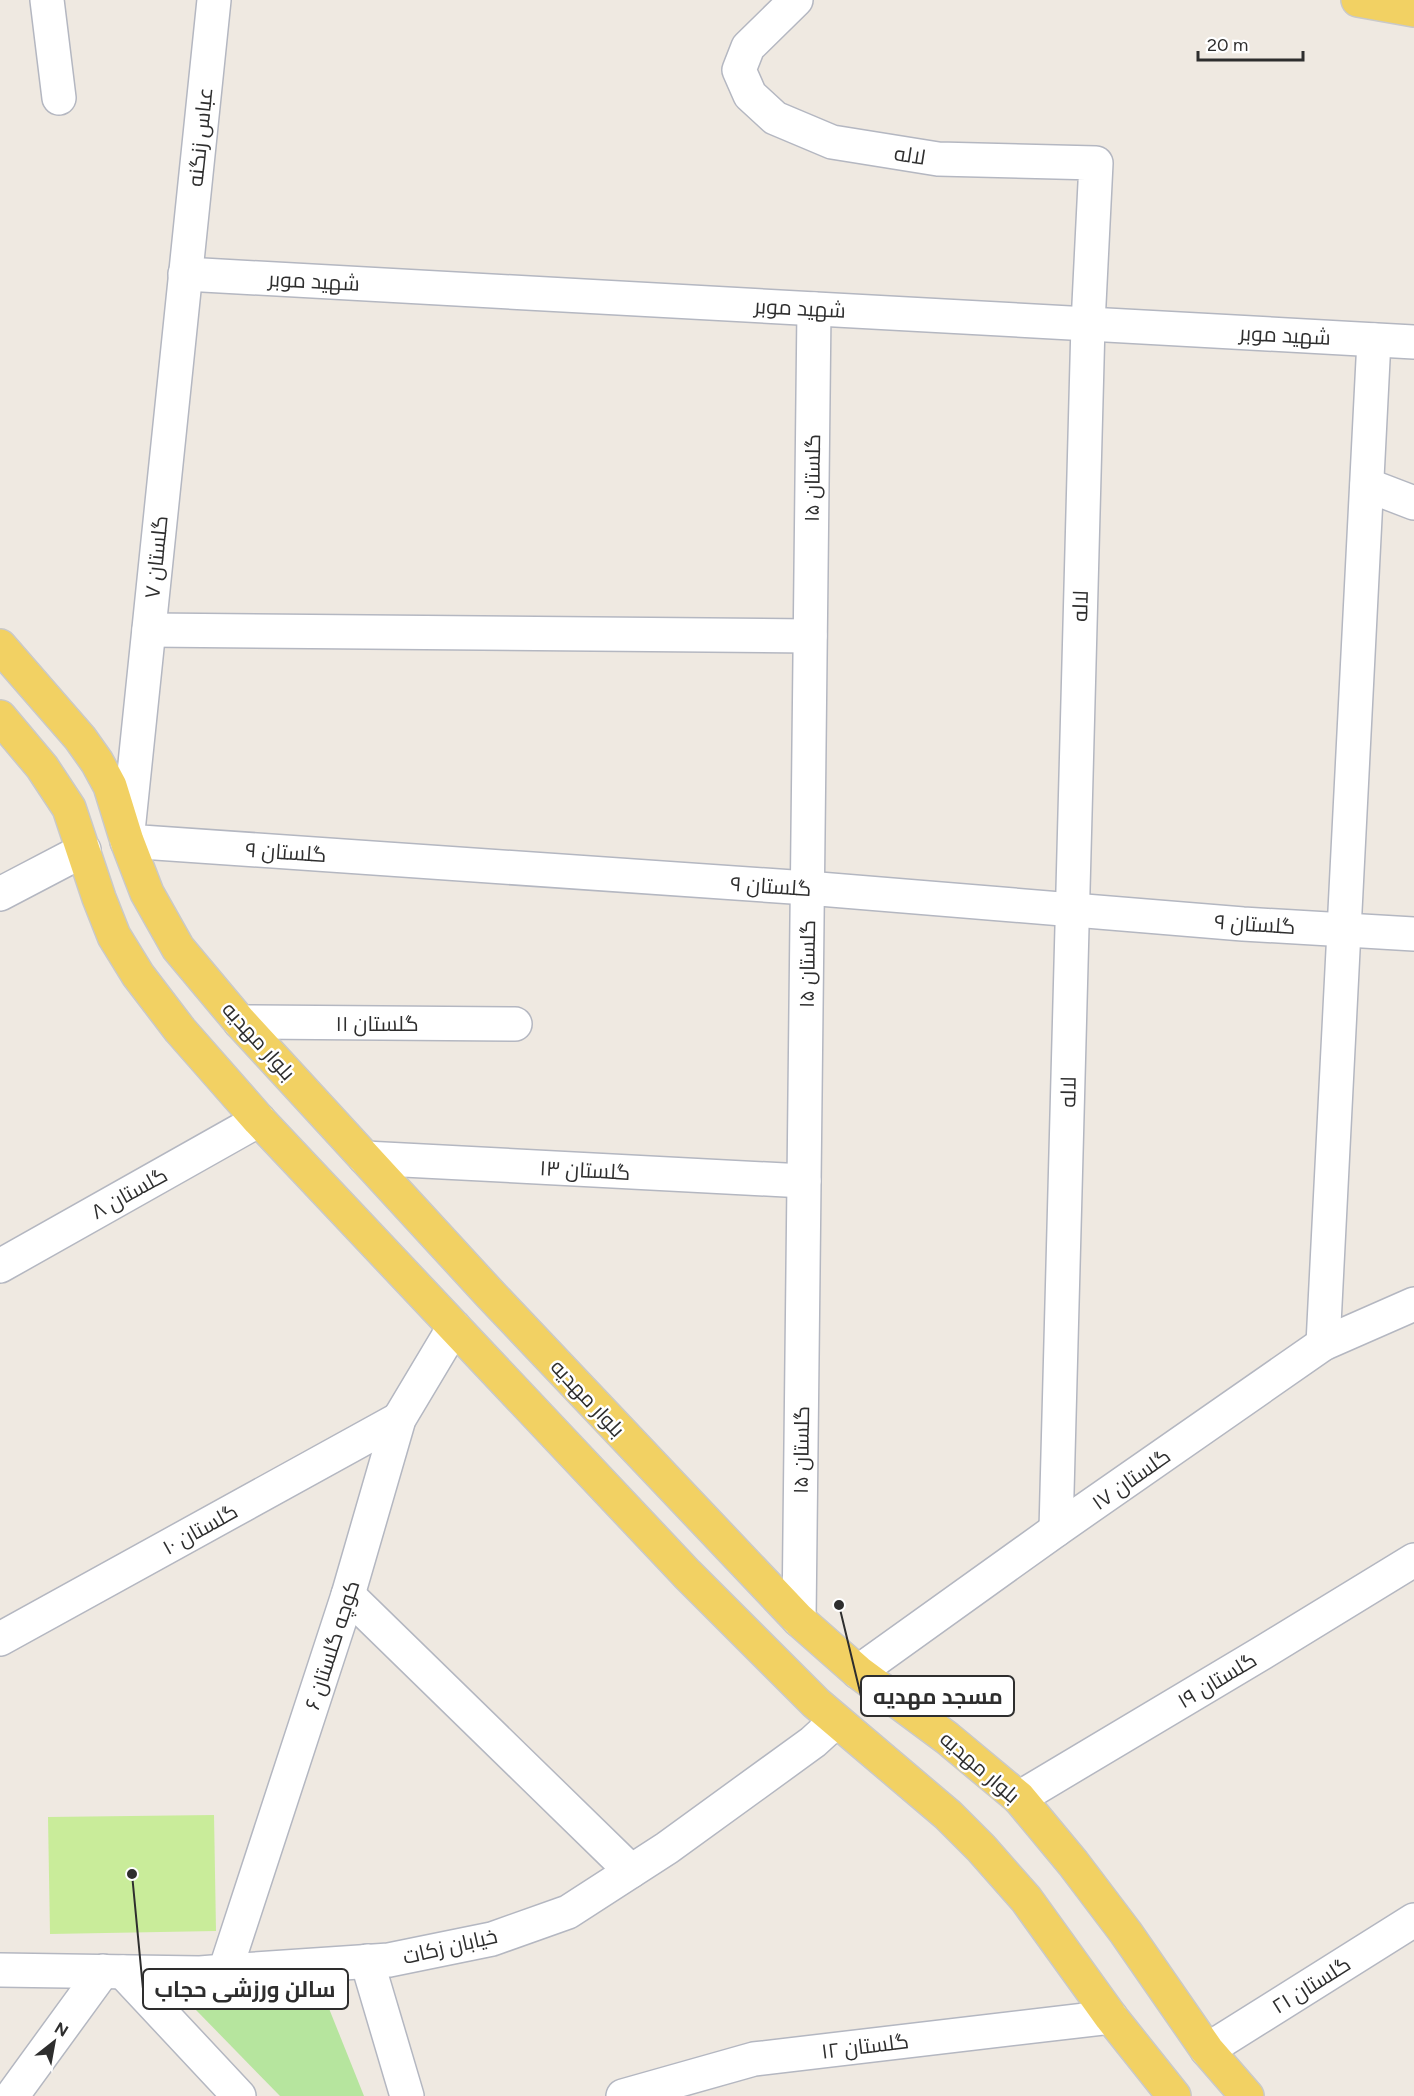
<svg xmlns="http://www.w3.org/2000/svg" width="1414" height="2096" font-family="Figtree,Cairo,sans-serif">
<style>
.grass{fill:#b6e59e}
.pitch{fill:#c9ec9a}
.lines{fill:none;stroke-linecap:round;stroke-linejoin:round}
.minor-casing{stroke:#b4b7c1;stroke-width:36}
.major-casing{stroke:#c9c9c9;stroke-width:36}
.minor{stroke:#fff;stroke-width:33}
.major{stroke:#f2d163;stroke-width:33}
.labels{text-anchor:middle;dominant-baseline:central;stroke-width:5;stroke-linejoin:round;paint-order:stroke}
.street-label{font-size:21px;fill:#2e2e2e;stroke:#fff}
.leader{fill:none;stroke:#2e2e2e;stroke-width:2}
.callout-dot{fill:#2e2e2e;stroke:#fff;stroke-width:2}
.callout{fill:#fff;stroke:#2e2e2e;stroke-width:2}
.callout-label{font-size:22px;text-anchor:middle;font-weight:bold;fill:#2e2e2e}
</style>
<rect width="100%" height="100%" fill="#efe9e1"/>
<!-- grass -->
<path class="grass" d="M 324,1996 L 364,2096 L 280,2096 L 196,2010 Z"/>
<!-- pitch -->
<path class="pitch" d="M 214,1815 L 216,1931 L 50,1934 L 48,1817 Z"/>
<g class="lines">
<!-- minor casing -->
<g class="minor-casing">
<g id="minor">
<path d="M 47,0 L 59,98"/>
<path d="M 214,0 L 127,841 L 807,888 L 1243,924 L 1414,934"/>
<path d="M 796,0 L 748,47 L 739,70 L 750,95 L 775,118 L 832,142 L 938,159 L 1096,163 L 1088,324 L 1056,1530"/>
<path d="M 185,274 L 1414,342"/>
<path d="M 1367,485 L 1414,503"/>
<path d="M 149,630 L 810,636"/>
<path d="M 0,894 L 84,850"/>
<path d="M 240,1022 L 515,1024"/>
<path d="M 365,1158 L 804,1181"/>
<path d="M 0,1266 L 259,1120"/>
<path d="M 1323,1344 L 1374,340"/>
<path d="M 348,1595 L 631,1871"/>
<path d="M 799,1620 L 814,309"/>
<path d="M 0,1639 L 399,1419"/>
<path d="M 858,1672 L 1056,1530 L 1323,1344 L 1414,1304"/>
<path d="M 1019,1798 L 1262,1653 L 1414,1560"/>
<path d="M 367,1961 L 407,2096"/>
<path d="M 0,1970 L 200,1973 L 225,1971 L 389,1960 L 492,1939 L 568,1912 L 667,1848 L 813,1742 L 836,1721"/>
<path d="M 225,1971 L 348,1595 L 399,1419 L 454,1327"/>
<path d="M 123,1972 L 239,2096"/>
<path d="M 1207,2050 L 1414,1920"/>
<path d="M 12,2096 L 103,1971"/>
<path d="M 623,2096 L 754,2059 L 1111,2017"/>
</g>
</g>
<!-- major casing -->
<g class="major-casing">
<g id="major">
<path d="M 1358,0 L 1414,10"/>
<path d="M 0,646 L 80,738 L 97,762 L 110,786 L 127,841 L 147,893 L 178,948 L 240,1022 L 490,1294 L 799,1620 L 858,1672 L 947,1738 L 1019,1798 L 1073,1863 L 1126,1933 L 1207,2050 L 1247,2096"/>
<path d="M 0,717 L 42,767 L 69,808 L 99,898 L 114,936 L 138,975 L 180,1030 L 259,1120 L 687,1574 L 816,1703 L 948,1815 L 981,1848 L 1026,1899 L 1111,2017 L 1174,2096"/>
</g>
</g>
<!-- minor -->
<use href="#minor" class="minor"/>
<!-- major -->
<use href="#major" class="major"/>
</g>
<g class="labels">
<!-- street labels -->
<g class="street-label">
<text transform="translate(200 137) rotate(-84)">عباس زنگنه</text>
<text transform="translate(910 155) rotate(9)">لاله</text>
<text transform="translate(314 281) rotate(3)">شهید موبر</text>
<text transform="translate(800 308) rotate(3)">شهید موبر</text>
<text transform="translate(1285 335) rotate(3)">شهید موبر</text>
<text transform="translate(812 478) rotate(-89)">گلستان ۱۵</text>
<text transform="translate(156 557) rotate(-84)">گلستان ۷</text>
<text transform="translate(1080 606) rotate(-88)">لاله</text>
<text transform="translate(286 852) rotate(4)">گلستان ۹</text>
<text transform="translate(771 886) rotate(4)">گلستان ۹</text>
<text transform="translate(1255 924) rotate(4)">گلستان ۹</text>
<text transform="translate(807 964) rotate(-89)">گلستان ۱۵</text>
<text x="377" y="1023">گلستان ۱۱</text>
<text transform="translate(259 1041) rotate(48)">بلوار مهدیه</text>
<text transform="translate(1068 1092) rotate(-89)">لاله</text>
<text transform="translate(585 1170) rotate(3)">گلستان ۱۳</text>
<text transform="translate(129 1193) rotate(-29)">گلستان ۸</text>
<text transform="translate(588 1398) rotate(47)">بلوار مهدیه</text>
<text transform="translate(801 1450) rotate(-89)">گلستان ۱۵</text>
<text transform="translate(1131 1479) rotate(-35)">گلستان ۱۷</text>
<text transform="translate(200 1529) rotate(-29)">گلستان ۱۰</text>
<text transform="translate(332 1645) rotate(-72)">کوچه گلستان ۶</text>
<text transform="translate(1217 1680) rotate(-31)">گلستان ۱۹</text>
<text transform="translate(980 1767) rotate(41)">بلوار مهدیه</text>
<text transform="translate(450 1946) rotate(-13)">خیابان زکات</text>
<text transform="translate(1311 1985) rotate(-32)">گلستان ۲۱</text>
<text transform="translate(865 2046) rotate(-7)">گلستان ۱۲</text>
</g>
</g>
<!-- callouts -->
<path class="leader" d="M839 1605L861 1696M132 1874L143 1989"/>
<g class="callout-dot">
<circle cx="839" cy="1605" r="6"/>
<circle cx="132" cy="1874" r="6"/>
</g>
<g class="callout">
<rect x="861" y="1676" width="153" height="40" rx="6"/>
<rect x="143" y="1969" width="205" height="40" rx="6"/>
</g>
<g class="callout-label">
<text x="938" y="1704">مسجد مهدیه</text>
<text x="245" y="1997">سالن ورزشی حجاب</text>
</g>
<!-- north arrow -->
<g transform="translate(54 2042) rotate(31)" stroke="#ffffff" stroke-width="4.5" paint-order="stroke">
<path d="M0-4.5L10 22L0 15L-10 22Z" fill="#2e2e2e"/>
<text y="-9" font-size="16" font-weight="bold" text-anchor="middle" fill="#2e2e2e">N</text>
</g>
<!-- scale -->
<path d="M1198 51v9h105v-9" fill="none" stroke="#2e2e2e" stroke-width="3"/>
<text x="1207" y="51" font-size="18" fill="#2e2e2e" stroke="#ffffff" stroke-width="4.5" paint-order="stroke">20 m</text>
</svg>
